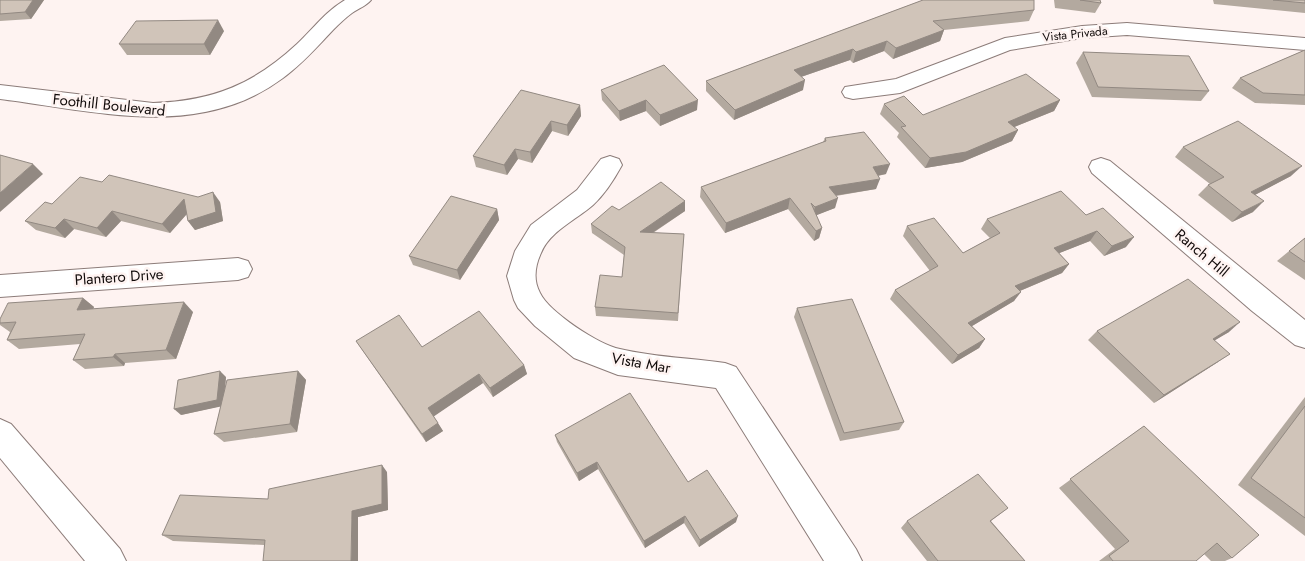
<svg xmlns="http://www.w3.org/2000/svg" width="1305" height="561" font-family="Jost,sans-serif">
<style>
.lines{fill:none;stroke-linecap:round;stroke-linejoin:round}
.minor-casing{stroke:#8c7c79;stroke-width:2}
.minor{fill:#fff;fill-rule:evenodd}
.wall{fill:#b3a99f}
.shaded-wall{fill:#928982}
.building{fill:#d0c4b9;stroke:#928982}
.labels{text-anchor:middle;dominant-baseline:central;stroke-width:5;stroke-linejoin:round;paint-order:stroke}
.far-street-label{font-size:12px;fill:#110b0a;stroke:#fef3f1}
.street-label{font-size:15px;fill:#110b0a;stroke:#fef3f1}
</style>
<rect width="100%" height="100%" fill="#fef3f1"/>
<g class="lines">
<!-- minor casing -->
<g class="minor-casing">
<g id="minor">
<path d="M 345,0 L 371,0 C 366,6 359,8 352,13 C 345,18 339,24 333,30 C 317,47 302,64 283,78 C 199,141 96,111 0,99 L 0,85 L 153,103 C 213,101 254,84 297,44 C 313,29 326,11 345,0 Z"/>
<path d="M 1127,23 L 1305,38 L 1305,50 L 1127,35 L 1082,38 L 1010,50 L 900,93 L 853,99 L 845,97 L 842,92 L 845,87 L 896,79 L 1005,38 L 1082,26 Z"/>
<path d="M 610,156 L 619,159 L 622,165 C 615,178 604,195 593,205 C 576,220 550,231 541,253 C 535,266 533,280 540,293 C 549,312 599,345 620,349 C 654,357 690,358 725,363 L 736,367 L 856,549 L 862,561 L 824,561 L 716,388 L 618,375 L 574,358 L 535,326 L 518,308 L 514,300 L 507,276 L 515,251 L 531,225 L 577,190 L 601,159 Z"/>
<path d="M 1101,158 L 1110,161 L 1305,320 L 1305,348 L 1295,345 L 1252,311 L 1092,173 L 1089,167 L 1092,161 Z"/>
<path d="M 238,258 L 248,261 L 252,269 L 248,277 L 238,280 L 0,297 L 0,275 Z"/>
<path d="M 0,419 L 11,424 L 120,549 L 126,561 L 85,561 L 0,458 Z"/>
</g>
</g>
<!-- minor -->
<use href="#minor" class="minor"/>
</g>
<!-- wall -->
<g class="wall">
<path d="M 0,0 L 44,0 L 31,19 L 0,21 Z"/>
<path d="M 923,0 L 1034,10 L 1029,21 L 944,30 L 940,41 L 893,59 L 884,51 L 853,63 L 850,60 L 801,77 L 803,90 L 734,120 L 706,91 L 706,81 Z"/>
<path d="M 1054,0 L 1100,0 L 1101,3 L 1095,13 L 1055,8 Z"/>
<path d="M 1213,0 L 1305,0 L 1305,13 L 1214,4 Z"/>
<path d="M 224,31 L 210,55 L 127,55 L 119,44 Z"/>
<path d="M 1305,50 L 1305,105 L 1255,103 L 1232,88 L 1240,78 Z"/>
<path d="M 1083,52 L 1209,91 L 1201,101 L 1092,97 L 1076,63 Z"/>
<path d="M 601,90 L 697,110 L 660,126 L 646,111 L 620,121 L 602,100 Z"/>
<path d="M 1060,100 L 1054,111 L 1014,127 L 1018,130 L 1012,141 L 962,162 L 925,168 L 897,137 L 899,133 L 880,114 L 884,104 L 923,115 Z"/>
<path d="M 580,105 L 581,116 L 568,136 L 552,131 L 532,163 L 518,159 L 507,175 L 476,167 L 473,156 Z"/>
<path d="M 825,138 L 886,174 L 878,176 L 876,189 L 836,196 L 835,208 L 816,215 L 822,228 L 819,238 L 814,241 L 788,209 L 725,233 L 700,197 L 701,187 L 823,142 Z"/>
<path d="M 1183,147 L 1291,176 L 1255,195 L 1253,212 L 1232,222 L 1198,195 L 1208,185 L 1210,184 L 1175,157 Z"/>
<path d="M 102,182 L 220,202 L 223,221 L 195,230 L 188,221 L 187,214 L 170,233 L 121,221 L 106,237 L 74,229 L 65,238 L 36,230 L 25,221 L 52,204 Z"/>
<path d="M 685,201 L 685,211 L 653,233 L 684,234 L 678,321 L 596,316 L 595,307 L 622,277 L 624,255 L 592,233 L 591,224 L 619,210 Z"/>
<path d="M 497,209 L 499,220 L 460,280 L 413,265 L 409,256 Z"/>
<path d="M 1086,215 L 1126,247 L 1104,256 L 1090,241 L 1059,253 L 1069,264 L 1062,273 L 1020,291 L 1014,301 L 972,326 L 985,339 L 979,348 L 952,364 L 890,299 L 895,290 L 930,271 L 903,236 L 907,226 L 963,253 L 990,238 L 981,229 L 987,219 Z"/>
<path d="M 1305,238 L 1305,280 L 1277,261 Z"/>
<path d="M 83,298 L 94,307 L 93,309 L 193,312 L 176,359 L 125,363 L 124,366 L 85,369 L 73,360 L 80,344 L 19,349 L 7,340 L 10,332 L 0,325 L 0,319 Z"/>
<path d="M 797,308 L 904,422 L 899,430 L 840,441 L 794,317 Z"/>
<path d="M 1097,331 L 1229,332 L 1214,340 L 1218,362 L 1154,403 L 1088,340 Z"/>
<path d="M 356,341 L 422,347 L 524,365 L 527,374 L 493,397 L 483,383 L 433,416 L 443,431 L 426,442 Z"/>
<path d="M 298,371 L 306,380 L 297,432 L 224,442 L 214,434 L 221,406 L 181,415 L 226,377 L 225,390 Z"/>
<path d="M 1305,397 L 1305,536 L 1238,485 Z"/>
<path d="M 1144,426 L 1232,558 L 1225,561 L 1211,561 L 1204,554 L 1196,561 L 1099,561 L 1115,549 L 1059,488 Z"/>
<path d="M 555,435 L 688,482 L 736,522 L 699,547 L 684,523 L 645,548 L 598,469 L 579,481 L 557,442 Z"/>
<path d="M 387,472 L 388,510 L 358,517 L 264,545 L 173,541 L 162,535 L 268,499 Z"/>
<path d="M 1008,508 L 991,521 L 1025,561 L 927,561 L 901,528 L 907,521 Z"/>
</g>
<!-- shaded-wall -->
<g class="shaded-wall">
<path d="M 33,0 L 44,0 L 31,19 L 25,12 Z"/>
<path d="M 218,20 L 224,31 L 210,55 L 204,44 Z"/>
<path d="M 944,30 L 940,41 L 893,59 L 896,48 Z"/>
<path d="M 887,41 L 884,51 L 853,63 L 856,52 Z"/>
<path d="M 853,49 L 850,60 L 792,80 L 794,70 Z"/>
<path d="M 805,80 L 803,90 L 734,120 L 735,110 Z"/>
<path d="M 646,100 L 646,111 L 620,121 L 619,111 Z"/>
<path d="M 698,100 L 697,110 L 660,126 L 660,115 Z"/>
<path d="M 1060,100 L 1054,111 L 1002,132 L 1008,122 Z"/>
<path d="M 580,105 L 581,116 L 568,136 L 567,125 Z"/>
<path d="M 551,121 L 552,131 L 532,163 L 530,152 Z"/>
<path d="M 1018,130 L 1012,141 L 962,162 L 925,168 L 930,158 Z"/>
<path d="M 515,149 L 518,159 L 507,175 L 504,165 Z"/>
<path d="M 33,164 L 43,174 L 0,212 L 0,193 Z"/>
<path d="M 890,164 L 886,174 L 870,177 L 873,167 Z"/>
<path d="M 1302,166 L 1291,176 L 1241,202 L 1251,192 Z"/>
<path d="M 880,179 L 876,189 L 826,197 L 829,187 Z"/>
<path d="M 213,192 L 220,202 L 223,221 L 195,230 L 188,221 Z"/>
<path d="M 790,198 L 788,209 L 725,233 L 726,223 Z"/>
<path d="M 838,198 L 835,208 L 812,217 L 815,207 Z"/>
<path d="M 184,199 L 192,208 L 170,233 L 162,224 Z"/>
<path d="M 685,201 L 685,211 L 640,241 L 640,232 Z"/>
<path d="M 1264,201 L 1253,212 L 1232,222 L 1242,212 Z"/>
<path d="M 497,209 L 499,220 L 460,280 L 457,270 Z"/>
<path d="M 112,211 L 121,221 L 106,237 L 97,228 Z"/>
<path d="M 64,219 L 74,229 L 65,238 L 55,228 Z"/>
<path d="M 822,228 L 819,238 L 814,241 L 816,231 Z"/>
<path d="M 1097,231 L 1090,241 L 1047,258 L 1054,248 Z"/>
<path d="M 1134,237 L 1126,247 L 1104,256 L 1112,246 Z"/>
<path d="M 1069,264 L 1062,273 L 1008,296 L 1015,286 Z"/>
<path d="M 1021,292 L 1014,301 L 962,332 L 968,323 Z"/>
<path d="M 83,298 L 94,307 L 88,319 L 77,310 Z"/>
<path d="M 184,302 L 193,312 L 176,359 L 166,350 Z"/>
<path d="M 1240,322 L 1229,332 L 1202,348 L 1213,339 Z"/>
<path d="M 985,339 L 979,348 L 952,364 L 958,355 Z"/>
<path d="M 115,354 L 125,363 L 124,366 L 113,357 Z"/>
<path d="M 1230,354 L 1218,362 L 1154,403 L 1164,395 Z"/>
<path d="M 524,365 L 527,374 L 493,397 L 490,388 Z"/>
<path d="M 220,371 L 226,377 L 223,406 L 181,415 L 174,409 Z"/>
<path d="M 298,371 L 306,380 L 297,432 L 290,424 Z"/>
<path d="M 479,374 L 483,383 L 433,417 L 428,408 Z"/>
<path d="M 438,423 L 443,431 L 426,442 L 422,434 Z"/>
<path d="M 597,462 L 598,469 L 579,481 L 577,473 Z"/>
<path d="M 382,465 L 387,472 L 388,510 L 358,517 L 358,561 L 351,561 L 352,511 Z"/>
<path d="M 685,516 L 684,523 L 645,548 L 644,541 Z"/>
<path d="M 738,516 L 736,522 L 699,547 L 700,540 Z"/>
</g>
<!-- building -->
<g class="building">
<path d="M 0,0 L 33,0 L 25,12 L 0,14 Z"/>
<path d="M 923,0 L 1034,0 L 1034,10 L 933,21 L 944,30 L 896,48 L 887,41 L 856,52 L 853,49 L 794,70 L 805,80 L 735,110 L 706,81 Z"/>
<path d="M 1080,0 L 1100,0 L 1101,3 Z"/>
<path d="M 1273,0 L 1305,0 L 1305,3 Z"/>
<path d="M 218,20 L 204,44 L 119,44 L 136,21 Z"/>
<path d="M 1305,50 L 1305,95 L 1263,93 L 1240,78 Z"/>
<path d="M 1083,52 L 1189,56 L 1209,91 L 1098,87 Z"/>
<path d="M 664,65 L 698,100 L 660,115 L 646,100 L 619,111 L 601,90 Z"/>
<path d="M 1026,74 L 1060,100 L 1008,122 L 1018,130 L 966,152 L 930,158 L 901,127 L 906,126 L 884,104 L 904,96 L 923,115 Z"/>
<path d="M 521,90 L 580,105 L 567,125 L 551,121 L 530,152 L 515,149 L 504,165 L 473,156 Z"/>
<path d="M 1238,121 L 1302,166 L 1251,192 L 1264,201 L 1242,212 L 1208,185 L 1224,177 L 1183,147 Z"/>
<path d="M 864,132 L 890,164 L 873,167 L 880,179 L 829,187 L 838,198 L 815,207 L 811,203 L 822,228 L 816,231 L 790,198 L 726,223 L 701,187 L 826,141 L 825,138 Z"/>
<path d="M 0,155 L 33,164 L 0,193 Z"/>
<path d="M 109,175 L 198,197 L 213,192 L 216,212 L 188,221 L 184,199 L 162,224 L 112,211 L 97,228 L 64,219 L 55,228 L 25,221 L 45,202 L 52,204 L 80,177 L 102,182 Z"/>
<path d="M 661,182 L 685,201 L 640,232 L 684,234 L 678,313 L 595,307 L 600,275 L 622,277 L 625,247 L 591,224 L 612,206 L 619,210 Z"/>
<path d="M 1061,191 L 1086,215 L 1103,208 L 1134,237 L 1112,246 L 1097,231 L 1054,248 L 1069,264 L 1015,286 L 1021,292 L 968,323 L 985,339 L 958,355 L 895,290 L 938,266 L 907,226 L 934,218 L 963,253 L 1000,233 L 987,219 Z"/>
<path d="M 451,196 L 497,209 L 457,270 L 409,256 Z"/>
<path d="M 1305,238 L 1305,262 L 1289,251 Z"/>
<path d="M 1188,279 L 1240,322 L 1213,339 L 1230,354 L 1164,395 L 1097,331 Z"/>
<path d="M 83,298 L 77,310 L 184,302 L 166,350 L 115,354 L 113,357 L 73,360 L 85,334 L 7,340 L 16,322 L 0,323 L 0,319 L 8,303 Z"/>
<path d="M 852,299 L 904,422 L 844,433 L 797,308 Z"/>
<path d="M 479,311 L 524,365 L 490,388 L 479,374 L 428,408 L 438,423 L 422,434 L 356,341 L 399,315 L 422,347 Z"/>
<path d="M 220,371 L 217,400 L 174,409 L 178,380 Z"/>
<path d="M 298,371 L 290,424 L 214,434 L 227,380 Z"/>
<path d="M 630,393 L 688,482 L 707,470 L 738,516 L 700,540 L 685,516 L 644,541 L 597,462 L 577,473 L 555,435 Z"/>
<path d="M 1305,406 L 1305,518 L 1251,478 Z"/>
<path d="M 1144,426 L 1259,535 L 1232,558 L 1217,543 L 1196,561 L 1113,561 L 1109,556 L 1129,541 L 1070,479 Z"/>
<path d="M 382,465 L 382,504 L 352,511 L 351,561 L 263,561 L 265,540 L 162,535 L 180,495 L 268,499 L 269,489 Z"/>
<path d="M 978,474 L 1008,508 L 990,521 L 1025,561 L 938,561 L 907,521 Z"/>
</g>
<g class="labels">
<!-- far-street labels -->
<g class="far-street-label">
<text transform="translate(1075 34) rotate(-6)">Vista Privada</text>
</g>
<!-- street labels -->
<g class="street-label">
<text transform="translate(109 105) rotate(6)">Foothill Boulevard</text>
<text transform="translate(1202 253) rotate(40)">Ranch Hill</text>
<text transform="translate(119 277) rotate(-4)">Plantero Drive</text>
<text transform="translate(641 363) rotate(10)">Vista Mar</text>
</g>
</g>
</svg>
